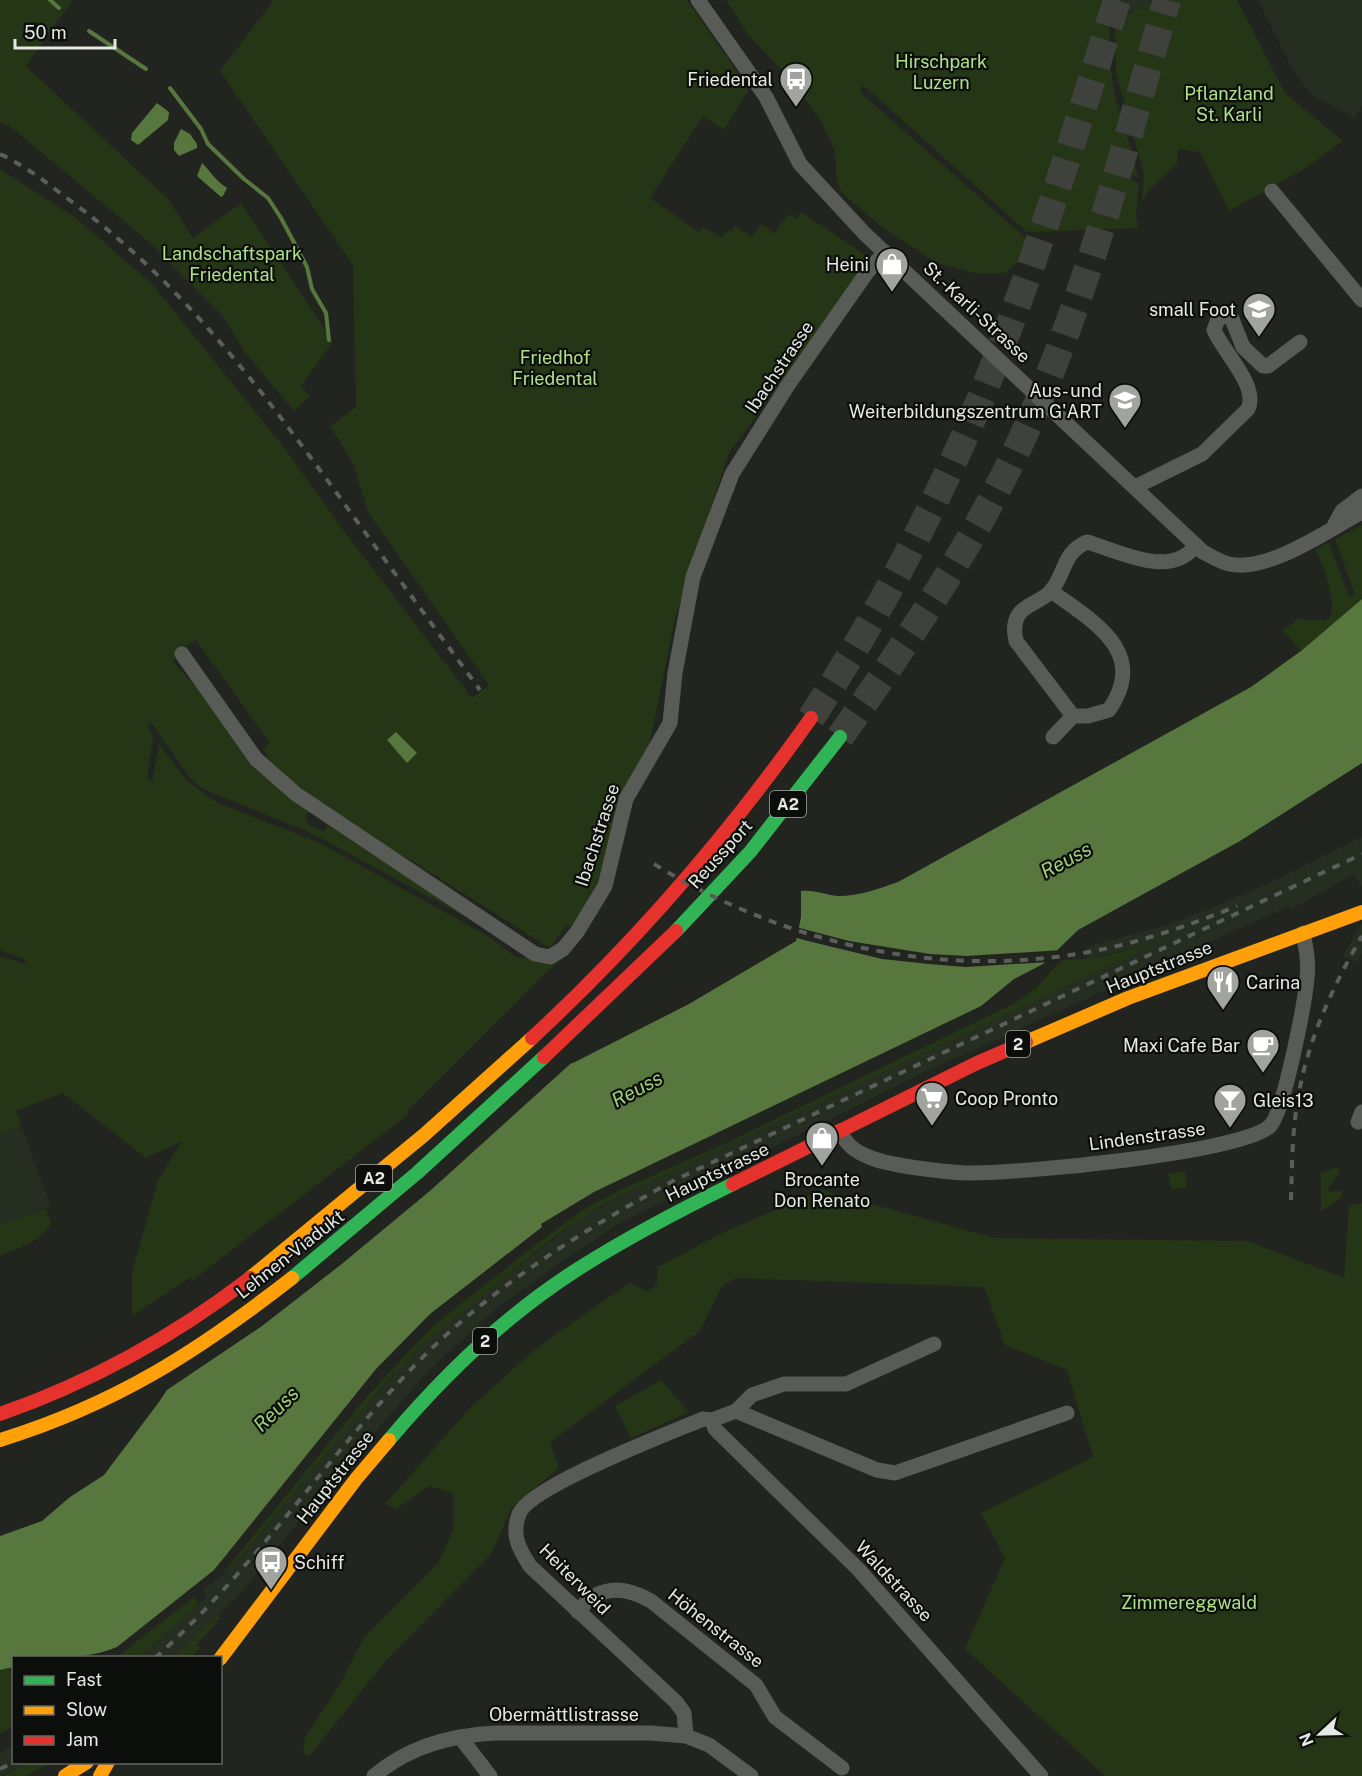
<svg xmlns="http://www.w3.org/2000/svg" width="1362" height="1776" font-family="'Public Sans',sans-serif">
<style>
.built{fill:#262e21}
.green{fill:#243615}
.water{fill:#57773f}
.pier{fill:#222420}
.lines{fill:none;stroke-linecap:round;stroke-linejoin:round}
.stream{stroke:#57773f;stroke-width:4}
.highway-tunnel{stroke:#3f413d;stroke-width:28;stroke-dasharray:28 14;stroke-linecap:butt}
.street{stroke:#595b57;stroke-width:15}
.fast{stroke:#30b455;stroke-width:14}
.slow{stroke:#ff9f0a;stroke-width:14}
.jam{stroke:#e5322d;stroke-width:14}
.rail{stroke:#5c5e5b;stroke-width:4;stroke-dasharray:8 8;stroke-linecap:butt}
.labels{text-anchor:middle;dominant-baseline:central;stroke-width:4.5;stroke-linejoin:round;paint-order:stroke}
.shield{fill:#0c0e0b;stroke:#a4a7a2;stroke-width:1.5}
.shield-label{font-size:16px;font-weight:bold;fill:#e5e8e3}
.park-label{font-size:18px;fill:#aee089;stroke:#0c0e0b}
.poi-label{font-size:18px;fill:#e5e8e3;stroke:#0c0e0b;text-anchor:end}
.street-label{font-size:18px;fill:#e5e8e3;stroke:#0c0e0b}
.water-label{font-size:20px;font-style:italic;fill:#9ecf79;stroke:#0c0e0b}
</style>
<rect width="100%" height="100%" fill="#222420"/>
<!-- built -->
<g class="built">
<path d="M 1100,0 L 1159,0 L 1109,22 Z"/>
<path d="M 1258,0 L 1362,0 L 1362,105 L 1355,118 L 1312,95 L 1293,70 Z"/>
<path d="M 1362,837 L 1362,887 L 1354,874 L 1290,910 L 1287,907 L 1267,916 L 921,1074 L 667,1199 L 621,1223 L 577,1251 L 497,1308 L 429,1370 L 315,1501 L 241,1593 L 174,1657 L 140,1658 L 206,1597 L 203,1590 L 236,1563 L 381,1388 L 423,1344 L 459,1312 L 583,1217 L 633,1190 L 1155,943 L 1087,959 L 1086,947 L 1167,925 L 1209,909 L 1276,880 Z"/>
<path d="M 1362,923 L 1362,953 L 1356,963 L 1343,956 Z"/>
<path d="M 21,1125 L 51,1207 L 0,1224 L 0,1133 Z"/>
<path d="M 13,1745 L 14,1762 L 29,1763 L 0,1776 L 0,1752 Z"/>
</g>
<!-- green -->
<g class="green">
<path d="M 0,0 L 73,0 L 26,66 L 168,199 L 193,238 L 241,203 L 333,342 L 301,386 L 310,396 L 294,411 L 245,352 L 222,315 L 148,241 L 11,127 L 0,123 Z"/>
<path d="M 274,0 L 687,0 L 749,89 L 724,130 L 703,116 L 650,198 L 699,232 L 703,227 L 722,238 L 728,230 L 732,232 L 735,226 L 752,237 L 761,224 L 775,233 L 788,214 L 796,219 L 801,212 L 868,257 L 831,315 L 729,453 L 675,618 L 651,737 L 602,880 L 571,928 L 566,925 L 550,948 L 407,858 L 371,840 L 264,760 L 268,755 L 263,749 L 270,743 L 196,640 L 177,651 L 173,662 L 312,813 L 307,813 L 305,817 L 311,827 L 325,831 L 327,823 L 481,925 L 313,834 L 201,788 L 189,777 L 150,721 L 148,726 L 153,738 L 147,778 L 152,783 L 159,744 L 187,781 L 216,802 L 320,843 L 486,935 L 516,957 L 558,961 L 408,1110 L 409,1114 L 193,1280 L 191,1277 L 132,1316 L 132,1272 L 158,1180 L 182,1141 L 146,1158 L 63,1093 L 16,1111 L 21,1125 L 0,1133 L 0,956 L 24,964 L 26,960 L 0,950 L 0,169 L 76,218 L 152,284 L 286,450 L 344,531 L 472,698 L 489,685 L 368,512 L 354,465 L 330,426 L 356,407 L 353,265 L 220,71 Z"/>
<path d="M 726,0 L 1100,0 L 1109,22 L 1111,71 L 1114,91 L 1139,179 L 1109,157 L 1108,165 L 1139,184 L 1136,217 L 1138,228 L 1027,232 L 863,85 L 860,92 L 1036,247 L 1005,273 L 974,273 L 937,263 L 883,228 L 841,192 L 836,177 L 835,151 L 821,121 L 789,77 L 749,36 Z"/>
<path d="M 1159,0 L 1237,0 L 1285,93 L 1343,141 L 1306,168 L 1229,211 L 1200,152 L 1178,149 L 1177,164 L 1149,190 L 1142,201 L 1144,174 L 1116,73 L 1115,20 Z"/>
<path d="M 1362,525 L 1362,599 L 1301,651 L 1283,630 L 1298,619 L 1326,620 L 1331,616 C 1335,593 1324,571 1316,549 L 1329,543 L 1349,597 L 1355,594 L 1335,539 Z"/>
<path d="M 1159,942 L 633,1190 L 602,1205 L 554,1237 L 423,1344 L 381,1388 L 236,1563 L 223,1573 L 363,1401 L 410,1350 L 434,1325 L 547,1236 L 586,1208 L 620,1190 L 720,1146 L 1013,1004 L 1037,987 L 1060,961 L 1101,957 Z"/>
<path d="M 1337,1167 L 1340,1171 L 1328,1189 L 1329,1192 L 1343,1190 L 1341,1197 L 1321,1212 L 1321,1173 Z"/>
<path d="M 1185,1171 L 1187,1187 L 1172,1190 L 1168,1174 Z"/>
<path d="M 822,1190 L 994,1238 L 1248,1241 L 1344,1278 L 1349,1205 L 1362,1203 L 1362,1776 L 1105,1776 L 965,1649 L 1005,1558 L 981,1513 L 1093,1457 L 1067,1370 L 1005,1345 L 984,1287 L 736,1278 L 722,1286 L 700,1331 L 550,1442 L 559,1468 L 512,1507 L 491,1554 L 386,1660 L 309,1757 L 303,1752 L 305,1737 L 339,1686 L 364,1637 L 438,1563 L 453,1530 L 453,1493 L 429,1486 L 396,1509 L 385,1504 L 470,1408 L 539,1346 L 622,1288 L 629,1283 L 647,1291 L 657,1285 L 658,1267 L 724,1232 Z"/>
<path d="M 46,1209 L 51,1223 C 42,1242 18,1248 0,1256 L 0,1224 Z"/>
<path d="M 661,1380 L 689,1412 L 631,1438 L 615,1406 Z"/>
<path d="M 194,1597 L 199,1604 L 140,1657 L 117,1657 Z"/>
<path d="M 217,1616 L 220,1618 L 197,1645 L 200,1648 L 191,1657 L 174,1657 Z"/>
<path d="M 13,1667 L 13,1727 L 0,1733 L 0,1670 Z"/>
<path d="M 29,1763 L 50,1763 L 26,1776 L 3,1776 Z"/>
</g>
<!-- water -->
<g class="water">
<path d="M 157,103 L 169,112 L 168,120 L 138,145 L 131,140 L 132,133 Z"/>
<path d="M 181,129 L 190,134 L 197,144 L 197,148 L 179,156 L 174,150 L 174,143 Z"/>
<path d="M 202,163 C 211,172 216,181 227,188 L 223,196 L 221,197 L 197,176 Z"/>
<path d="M 1362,599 L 1362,763 L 1240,841 L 1078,930 L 1043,964 L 1014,979 L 981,1006 L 594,1192 L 541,1224 L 542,1227 L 430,1314 L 376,1369 L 214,1570 L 117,1647 C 84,1661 49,1657 14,1658 L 13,1667 L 0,1670 L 0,1536 L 42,1521 L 70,1497 L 104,1475 L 159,1402 L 229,1296 L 518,1068 L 573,1063 L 689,1004 L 796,941 L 801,917 L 801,891 C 818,890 824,895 838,896 C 859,896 878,889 898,882 L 1251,687 L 1301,651 Z"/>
<path d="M 396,732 L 417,753 L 407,763 L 387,740 Z"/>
</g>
<!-- pier -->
<g class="pier">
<path d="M 796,927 L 849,941 L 930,954 L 966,956 L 1062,950 L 1049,962 L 966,967 L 929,964 L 882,959 L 804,940 L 794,937 Z"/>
<path d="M 578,1057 L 431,1190 L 343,1263 L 262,1326 L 161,1394 L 227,1294 L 517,1065 Z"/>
</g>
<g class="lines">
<!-- stream -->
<g class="stream">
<path d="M 50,0 L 59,8"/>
<path d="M 89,31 L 146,69"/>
<path d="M 170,88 L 201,129 L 208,144 L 244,179 L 268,198 L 281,218 L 307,267 L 312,289 L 326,313 L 329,340"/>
</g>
<!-- highway-tunnel -->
<g class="highway-tunnel">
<path d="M 811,718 C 873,624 928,522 972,419 C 1030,283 1072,141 1117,0"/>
<path d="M 840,737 C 906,644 972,546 1020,443 C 1086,301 1124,149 1167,0"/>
</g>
<!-- street -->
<g class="street">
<path d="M 698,0 L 766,97 L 800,164 L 865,234 L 1203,552 C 1211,556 1220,562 1229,564 C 1268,573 1328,530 1362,512"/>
<path d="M 1272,191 L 1362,300"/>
<path d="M 1135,487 L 1202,454 L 1248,409 C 1259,386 1223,352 1214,330 L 1218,319 L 1224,316 L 1232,319 L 1243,347 L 1263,366 L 1268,366 L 1300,342"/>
<path d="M 1335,524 L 1342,511 L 1362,496"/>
<path d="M 1051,591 C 1094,622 1149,652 1109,710 L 1088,716 L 1073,716"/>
<path d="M 182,654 L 256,759 L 296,794 L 535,954 L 550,957 L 563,949 L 577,932 L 605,886 L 626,799 L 670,723 L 675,673 L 693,577 L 732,474 L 788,385 L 868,271 L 885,252"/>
<path d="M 1053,737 L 1073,716 L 1016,641 C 1014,632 1013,623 1019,614 C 1025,605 1041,601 1049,593 C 1066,576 1061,553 1087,542 C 1119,551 1171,580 1196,545"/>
<path d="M 1358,1122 L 1362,1112"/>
<path d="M 840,1131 C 847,1145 854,1151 869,1157 C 890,1166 944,1172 967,1173 C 1015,1174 1242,1153 1270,1126 C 1284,1112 1305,1002 1307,978 C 1309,962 1306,948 1303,933"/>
<path d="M 736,1411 L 877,1470 L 895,1473 L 1067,1413"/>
<path d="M 712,1420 L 715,1429 L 859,1570 L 1041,1776"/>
<path d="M 578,1612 C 597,1585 623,1585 651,1601 L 756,1685 L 775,1717 L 842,1768"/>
<path d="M 686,1736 L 684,1713 L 676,1702 L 530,1566 C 519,1549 511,1535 519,1514 C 530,1486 670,1433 703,1419 L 712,1420 L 736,1411 L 752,1395 L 784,1384 L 846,1384 L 934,1344"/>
<path d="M 460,1737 L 490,1776"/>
<path d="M 374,1776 C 408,1747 453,1735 496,1733 L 651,1733 L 686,1736 L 709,1745 L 751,1776"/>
</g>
<!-- fast -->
<g class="fast">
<path d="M 676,931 L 750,852 L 840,737"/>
<path d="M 292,1278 L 417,1173 L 544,1057"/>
<path d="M 389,1440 C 443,1376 507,1314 578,1269 C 628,1237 680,1210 733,1184"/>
</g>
<!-- slow -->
<g class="slow">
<path d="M 1026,1042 L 1128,998 L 1362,912"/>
<path d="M 250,1278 L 424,1135 L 532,1038"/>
<path d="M 0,1440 C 116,1404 197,1352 292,1278"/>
<path d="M 220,1659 L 356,1479 L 389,1440"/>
<path d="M 65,1776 L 87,1762"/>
<path d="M 100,1776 L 108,1762"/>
</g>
<!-- jam -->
<g class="jam">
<path d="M 532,1038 C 637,941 729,834 811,718"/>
<path d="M 544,1057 L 676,931"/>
<path d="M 733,1184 L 977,1063 L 1026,1042"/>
<path d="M 0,1414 C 92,1382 173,1337 250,1278"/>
</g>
<!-- rail -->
<g class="rail">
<path d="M 0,154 C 25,166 46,182 68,199 C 176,277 255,381 333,488 C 382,556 431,623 480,690"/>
<path d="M 654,864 C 801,954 980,988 1147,938 C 1178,929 1207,918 1237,906"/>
<path d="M 1291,1200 C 1292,1167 1292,1132 1298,1099 C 1307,1041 1333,986 1362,936"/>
<path d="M 155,1658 C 253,1571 325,1459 415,1365 C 490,1288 580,1232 673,1181 L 1362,854"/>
<path d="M 0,1769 L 14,1762"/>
</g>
</g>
<!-- icons -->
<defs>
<g id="bus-pin" transform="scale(1.725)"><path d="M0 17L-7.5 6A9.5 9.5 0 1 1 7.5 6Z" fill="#a1a39f" stroke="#0c0e0b"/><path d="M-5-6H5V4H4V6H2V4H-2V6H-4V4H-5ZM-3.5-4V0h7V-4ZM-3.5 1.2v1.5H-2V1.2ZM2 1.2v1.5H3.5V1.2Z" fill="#fff"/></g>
<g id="shop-pin" transform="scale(1.725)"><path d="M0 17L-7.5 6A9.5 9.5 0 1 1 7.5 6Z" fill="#a1a39f" stroke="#0c0e0b"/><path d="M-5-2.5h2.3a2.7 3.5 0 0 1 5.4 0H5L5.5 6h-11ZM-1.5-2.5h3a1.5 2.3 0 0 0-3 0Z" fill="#fff"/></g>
<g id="school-pin" transform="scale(1.725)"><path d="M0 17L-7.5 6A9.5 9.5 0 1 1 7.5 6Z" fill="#a1a39f" stroke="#0c0e0b"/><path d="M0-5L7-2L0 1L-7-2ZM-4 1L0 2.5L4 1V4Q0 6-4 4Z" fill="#fff"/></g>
<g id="restaurant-pin" transform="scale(1.725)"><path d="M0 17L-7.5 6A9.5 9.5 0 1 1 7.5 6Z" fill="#a1a39f" stroke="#0c0e0b"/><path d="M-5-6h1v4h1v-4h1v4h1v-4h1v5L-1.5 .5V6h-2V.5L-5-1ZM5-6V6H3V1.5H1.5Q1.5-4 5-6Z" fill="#fff"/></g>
<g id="cafe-pin" transform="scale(1.725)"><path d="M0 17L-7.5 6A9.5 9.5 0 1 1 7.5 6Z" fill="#a1a39f" stroke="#0c0e0b"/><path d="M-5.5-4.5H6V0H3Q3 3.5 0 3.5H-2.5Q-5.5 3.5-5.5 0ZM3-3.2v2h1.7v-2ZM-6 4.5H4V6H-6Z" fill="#fff"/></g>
<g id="supermarket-pin" transform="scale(1.725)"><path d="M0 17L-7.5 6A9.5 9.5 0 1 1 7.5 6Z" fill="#a1a39f" stroke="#0c0e0b"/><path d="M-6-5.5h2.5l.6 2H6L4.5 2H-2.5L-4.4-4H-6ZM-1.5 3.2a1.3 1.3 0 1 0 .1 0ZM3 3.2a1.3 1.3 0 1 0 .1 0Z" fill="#fff"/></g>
<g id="bar-pin" transform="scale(1.725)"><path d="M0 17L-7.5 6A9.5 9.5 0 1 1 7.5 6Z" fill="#a1a39f" stroke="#0c0e0b"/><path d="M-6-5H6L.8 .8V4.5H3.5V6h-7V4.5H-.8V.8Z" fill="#fff"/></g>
</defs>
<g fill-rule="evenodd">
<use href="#bus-pin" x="796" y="79"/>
<use href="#shop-pin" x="892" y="264"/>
<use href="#school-pin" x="1259" y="309"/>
<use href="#school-pin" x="1125" y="400"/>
<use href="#restaurant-pin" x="1223" y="982"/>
<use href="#cafe-pin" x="1263" y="1045"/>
<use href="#supermarket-pin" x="932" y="1098"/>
<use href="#bar-pin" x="1230" y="1100"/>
<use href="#shop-pin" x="822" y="1138"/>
<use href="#bus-pin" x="271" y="1562"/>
</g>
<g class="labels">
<!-- shield labels -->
<g class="shield">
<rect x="770" y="791" width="36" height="26" rx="4.5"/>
<rect x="1006" y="1031" width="24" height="26" rx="4.5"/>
<rect x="356" y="1165" width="36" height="26" rx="4.5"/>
<rect x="473" y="1328" width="24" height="26" rx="4.5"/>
</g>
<g class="shield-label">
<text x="788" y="804">A2</text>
<text x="1018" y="1044">2</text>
<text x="374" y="1178">A2</text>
<text x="485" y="1341">2</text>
</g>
<!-- park labels -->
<g class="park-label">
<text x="941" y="61">Hirschpark<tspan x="941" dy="21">Luzern</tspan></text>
<text x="1229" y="93">Pflanzland<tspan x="1229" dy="21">St. Karli</tspan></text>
<text x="232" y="253">Landschaftspark<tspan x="232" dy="21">Friedental</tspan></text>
<text x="555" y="357">Friedhof<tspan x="555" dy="21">Friedental</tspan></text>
<text x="1189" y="1602">Zimmereggwald</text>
</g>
<!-- poi labels -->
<g class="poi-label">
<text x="773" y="79">Friedental</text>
<text x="869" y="264">Heini</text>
<text x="1236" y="309">small Foot</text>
<text x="1102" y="390">Aus- und<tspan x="1102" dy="21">Weiterbildungszentrum G'ART</tspan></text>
<text x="1246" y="982" text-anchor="start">Carina</text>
<text x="1240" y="1045">Maxi Cafe Bar</text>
<text x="955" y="1098" text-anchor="start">Coop Pronto</text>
<text x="1253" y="1100" text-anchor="start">Gleis13</text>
<text x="822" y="1179" text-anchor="middle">Brocante<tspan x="822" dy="21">Don Renato</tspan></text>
<text x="294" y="1562" text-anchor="start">Schiff</text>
</g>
<!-- street labels -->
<g class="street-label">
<text transform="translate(977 312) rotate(43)">St.-Karli-Strasse</text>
<text transform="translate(779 367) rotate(-56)">Ibachstrasse</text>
<text transform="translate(597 835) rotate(-72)">Ibachstrasse</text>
<text transform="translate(720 854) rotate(-48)">Reussport</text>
<text transform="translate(1159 967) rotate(-22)">Hauptstrasse</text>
<text transform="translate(1147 1136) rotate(-8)">Lindenstrasse</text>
<text transform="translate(717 1172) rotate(-26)">Hauptstrasse</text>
<text transform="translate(290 1254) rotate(-38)">Lehnen-Viadukt</text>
<text transform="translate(335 1477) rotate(-52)">Hauptstrasse</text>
<text transform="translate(575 1579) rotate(45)">Heiterweid</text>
<text transform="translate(894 1581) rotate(47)">Waldstrasse</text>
<text transform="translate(716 1628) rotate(38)">Höhenstrasse</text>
<text x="564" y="1714">Obermättlistrasse</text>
</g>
<!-- water labels -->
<g class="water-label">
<text transform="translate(1066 860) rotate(-28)">Reuss</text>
<text transform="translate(637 1089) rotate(-28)">Reuss</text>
<text transform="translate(276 1409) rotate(-45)">Reuss</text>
</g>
</g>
<!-- legend -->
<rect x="12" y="1656" width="210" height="108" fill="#0c0e0b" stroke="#636561" stroke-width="1.5"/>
<rect x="24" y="1676" width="30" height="9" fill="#30b455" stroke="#636561" stroke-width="1.5"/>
<text x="66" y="1686" font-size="18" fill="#e5e8e3">Fast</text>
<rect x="24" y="1706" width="30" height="9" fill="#ff9f0a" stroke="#636561" stroke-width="1.5"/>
<text x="66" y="1716" font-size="18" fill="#e5e8e3">Slow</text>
<rect x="24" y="1736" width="30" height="9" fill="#e5322d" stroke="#636561" stroke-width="1.5"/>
<text x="66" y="1746" font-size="18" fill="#e5e8e3">Jam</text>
<!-- north arrow -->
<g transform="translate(1320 1734) rotate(248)" stroke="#0c0e0b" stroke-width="4.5" paint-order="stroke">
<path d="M0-4.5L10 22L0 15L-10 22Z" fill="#e5e8e3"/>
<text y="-9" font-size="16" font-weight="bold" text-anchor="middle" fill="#e5e8e3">N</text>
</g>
<!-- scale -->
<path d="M15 39v9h100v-9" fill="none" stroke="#e5e8e3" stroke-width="3"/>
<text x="24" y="39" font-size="18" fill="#e5e8e3" stroke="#0c0e0b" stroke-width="4.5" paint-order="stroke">50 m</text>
</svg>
